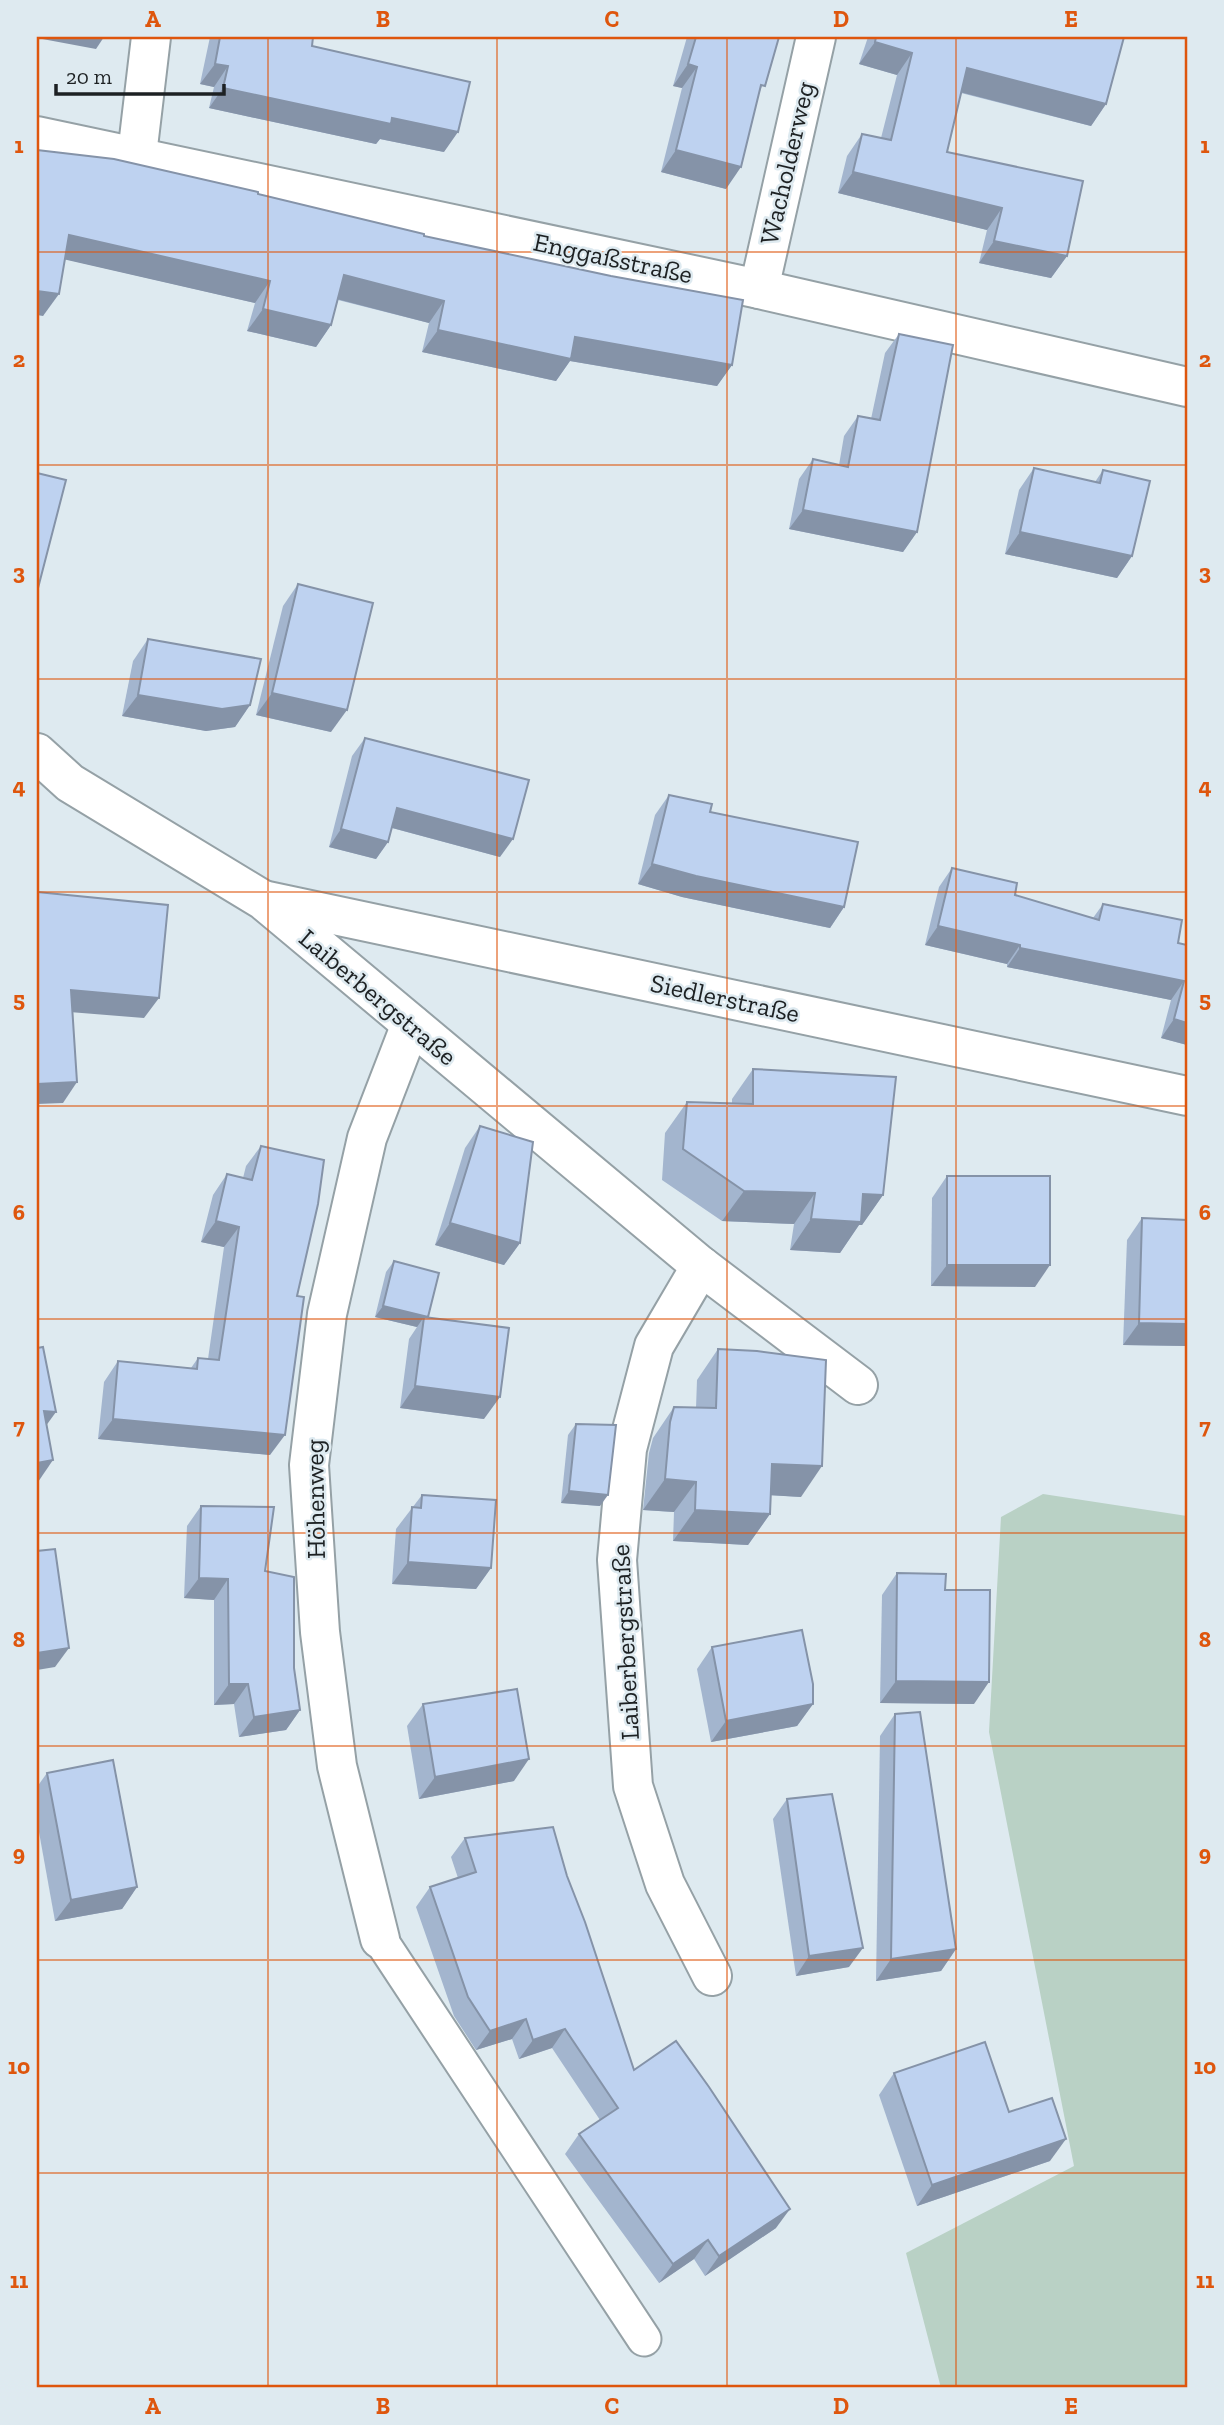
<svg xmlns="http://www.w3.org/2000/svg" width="1224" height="2425" font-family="'Zilla Slab',serif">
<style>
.green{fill:#b9d1c5}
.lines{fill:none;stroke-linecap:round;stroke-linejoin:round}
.service-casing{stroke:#95a1a6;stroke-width:37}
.minor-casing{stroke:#95a1a6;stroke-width:42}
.service{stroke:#fff;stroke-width:33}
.minor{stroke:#fff;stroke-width:38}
.wall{fill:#a3b5ce}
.shaded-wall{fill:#8593a8}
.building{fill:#bed2f0;stroke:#8593a8;stroke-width:2}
.grid{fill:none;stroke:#de560d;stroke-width:2;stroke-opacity:0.55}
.labels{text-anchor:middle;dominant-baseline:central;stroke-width:5;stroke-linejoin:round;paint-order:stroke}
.street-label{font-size:26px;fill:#1d2123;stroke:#deeaf0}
.neatline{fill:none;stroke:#de560d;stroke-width:2.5}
.grid-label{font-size:23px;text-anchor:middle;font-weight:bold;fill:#de560d}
</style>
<rect width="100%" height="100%" fill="#deeaf0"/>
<!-- green -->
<path class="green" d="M 1043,1494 L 1187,1516 L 1187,2388 L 941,2388 L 906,2253 L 1074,2166 L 989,1732 L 1001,1517 Z"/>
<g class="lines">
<!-- service casing -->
<g class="service-casing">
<path id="service" d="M 380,1939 L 644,2339"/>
</g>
<!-- minor casing -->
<g class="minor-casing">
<g id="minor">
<path d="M 37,136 L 759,289 L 1187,387"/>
<path d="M 137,155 L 151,37"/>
<path d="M 759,289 L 816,37"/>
<path d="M 37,753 L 70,783 L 263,900 L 701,1266 L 858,1385"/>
<path d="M 268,901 L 1187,1096"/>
<path d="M 701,1266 L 654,1346 L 627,1449 L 617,1560 L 633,1786 L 665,1884 L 712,1976"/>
<path d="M 380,1939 L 337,1766 L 320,1632 L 309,1465 L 327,1314 L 367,1138 L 411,1024"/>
</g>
</g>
<!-- service -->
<use href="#service" class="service"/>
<!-- minor -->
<use href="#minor" class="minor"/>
</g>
<!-- wall -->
<g class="wall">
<path d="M 210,37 L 313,37 L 312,46 L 444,152 L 380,139 L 376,144 L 209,108 L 214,87 L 200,84 Z"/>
<path d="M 687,37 L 779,37 L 726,189 L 661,172 L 682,88 L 673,86 Z"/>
<path d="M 868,37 L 1124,37 L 1106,104 L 1091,126 L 961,93 L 947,152 L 1067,256 L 1051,278 L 979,263 L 987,230 L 838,193 L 847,156 L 862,134 L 881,138 L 897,75 L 859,64 Z"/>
<path d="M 37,150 L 258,194 L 424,236 L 732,365 L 717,386 L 570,361 L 556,381 L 422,352 L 429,323 L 338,300 L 331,325 L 316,347 L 247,331 L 255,303 L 65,259 L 43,316 Z"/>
<path d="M 899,334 L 917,532 L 903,552 L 789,529 L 799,479 L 813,459 L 839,465 L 844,436 L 858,416 L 871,419 L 885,353 Z"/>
<path d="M 1034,468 L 1095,482 L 1103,470 L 1132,556 L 1117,578 L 1005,554 L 1019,490 Z"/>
<path d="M 298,584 L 331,732 L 256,715 L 283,606 Z"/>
<path d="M 148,639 L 250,705 L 235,727 L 206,731 L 122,716 L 133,661 Z"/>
<path d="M 365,738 L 500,857 L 392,828 L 388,842 L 376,859 L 329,847 L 352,756 Z"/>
<path d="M 669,795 L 844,907 L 830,928 L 682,897 L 638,884 L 655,815 Z"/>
<path d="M 952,868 L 1015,895 L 1093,918 L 1103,904 L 1178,943 L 1187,945 L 1187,1045 L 1161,1038 L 1171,1000 L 1007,967 L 1007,964 L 925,945 L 939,887 Z"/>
<path d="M 753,1069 L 883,1195 L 862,1225 L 859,1225 L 840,1253 L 790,1250 L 794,1224 L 722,1221 L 662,1180 L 665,1133 L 687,1102 L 732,1103 L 732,1099 Z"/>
<path d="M 480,1126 L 520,1243 L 504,1265 L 435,1245 L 465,1148 Z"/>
<path d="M 261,1146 L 297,1296 L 270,1455 L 98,1439 L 104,1382 L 118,1361 L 191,1368 L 198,1358 L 208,1359 L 224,1247 L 201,1242 L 213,1195 L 227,1174 L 243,1178 L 246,1166 Z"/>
<path d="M 947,1176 L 1035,1287 L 931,1286 L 932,1198 Z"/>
<path d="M 1142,1218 L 1187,1220 L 1187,1346 L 1123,1345 L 1127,1240 Z"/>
<path d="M 394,1261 L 427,1318 L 484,1419 L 400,1408 L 409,1339 L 417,1327 L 375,1317 L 386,1272 Z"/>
<path d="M 718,1349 L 801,1497 L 770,1495 L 770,1514 L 748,1545 L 673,1541 L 674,1512 L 643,1510 L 649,1453 L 653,1438 L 674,1407 L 696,1408 L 697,1380 Z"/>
<path d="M 576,1424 L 600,1506 L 561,1503 L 568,1435 Z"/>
<path d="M 422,1495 L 491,1568 L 476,1589 L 392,1584 L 396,1529 Z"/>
<path d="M 201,1506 L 265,1571 L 294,1668 L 300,1710 L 286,1730 L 239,1737 L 234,1704 L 214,1705 L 214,1600 L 184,1598 L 187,1526 Z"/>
<path d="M 897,1573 L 945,1590 L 974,1704 L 880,1703 L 882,1595 Z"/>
<path d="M 712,1647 L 813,1704 L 797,1726 L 711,1742 L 697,1669 Z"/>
<path d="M 423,1704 L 514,1781 L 419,1799 L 407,1726 Z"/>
<path d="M 895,1714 L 956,1949 L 941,1971 L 876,1981 L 880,1736 Z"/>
<path d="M 47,1773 L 137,1887 L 122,1909 L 55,1921 L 37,1821 L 37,1787 Z"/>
<path d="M 787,1799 L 849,1967 L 796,1976 L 773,1819 Z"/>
<path d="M 465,1838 L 567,1876 L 634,2070 L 776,2228 L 705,2276 L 694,2259 L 659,2283 L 565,2154 L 579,2134 L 600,2120 L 552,2048 L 519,2059 L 512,2039 L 476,2050 L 454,2016 L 416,1907 L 430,1887 L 458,1878 L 451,1857 Z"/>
<path d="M 894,2073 L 1009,2112 L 1050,2161 L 917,2206 L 879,2095 Z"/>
</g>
<!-- shaded-wall -->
<g class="shaded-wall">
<path d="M 37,37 L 104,37 L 96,49 L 37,38 Z"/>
<path d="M 875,42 L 912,53 L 897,75 L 859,64 Z"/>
<path d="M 215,64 L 228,66 L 214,87 L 200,84 Z"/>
<path d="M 688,64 L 697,67 L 682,88 L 673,86 Z"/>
<path d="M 967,68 L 1106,104 L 1091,126 L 952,90 Z"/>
<path d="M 223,88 L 392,118 L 458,132 L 444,152 L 380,139 L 376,144 L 209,108 Z"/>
<path d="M 676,150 L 741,167 L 726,189 L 661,172 Z"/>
<path d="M 853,172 L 1002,208 L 987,230 L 838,193 Z"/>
<path d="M 69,235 L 270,281 L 255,303 L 54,257 Z"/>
<path d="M 994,241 L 1067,256 L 1051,278 L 979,263 Z"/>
<path d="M 344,275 L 444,301 L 429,323 L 329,297 Z"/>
<path d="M 37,291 L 59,294 L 43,316 L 37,315 Z"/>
<path d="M 263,309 L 331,325 L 316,347 L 247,331 Z"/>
<path d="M 438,330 L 575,337 L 732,365 L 717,386 L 570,361 L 556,381 L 422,352 Z"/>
<path d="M 803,510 L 917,532 L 903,552 L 789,529 Z"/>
<path d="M 1020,532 L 1132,556 L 1117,578 L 1005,554 Z"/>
<path d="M 272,693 L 347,710 L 331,732 L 256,715 Z"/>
<path d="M 138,695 L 250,705 L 235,727 L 206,731 L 122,716 Z"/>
<path d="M 397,808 L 513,839 L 500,857 L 385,826 Z"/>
<path d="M 341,829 L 388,842 L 376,859 L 329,847 Z"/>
<path d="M 652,864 L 844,907 L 830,928 L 682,897 L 638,884 Z"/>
<path d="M 938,926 L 1020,945 L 1007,964 L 925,945 Z"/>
<path d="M 1020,948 L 1184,981 L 1171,1000 L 1007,967 Z"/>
<path d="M 71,990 L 159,998 L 144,1018 L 57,1011 Z"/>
<path d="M 1174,1019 L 1187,1023 L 1187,1045 L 1161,1038 Z"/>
<path d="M 77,1082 L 63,1103 L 37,1104 L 37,1084 Z"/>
<path d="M 744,1191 L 815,1193 L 794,1224 L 722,1221 Z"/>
<path d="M 863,1194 L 883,1195 L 862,1225 L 859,1225 L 840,1253 L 790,1250 L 811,1219 Z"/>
<path d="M 216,1221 L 239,1227 L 224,1247 L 201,1242 Z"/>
<path d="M 450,1223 L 520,1243 L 504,1265 L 435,1245 Z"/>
<path d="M 947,1265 L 1050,1265 L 1035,1287 L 931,1286 Z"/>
<path d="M 383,1306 L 428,1317 L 424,1323 L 424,1317 L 417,1327 L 375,1317 Z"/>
<path d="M 1139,1323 L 1187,1324 L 1187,1346 L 1123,1345 Z"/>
<path d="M 415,1386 L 500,1397 L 484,1419 L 400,1408 Z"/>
<path d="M 44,1411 L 56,1412 L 40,1434 Z"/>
<path d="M 113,1419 L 285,1435 L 270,1455 L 98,1439 Z"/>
<path d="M 53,1460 L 38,1482 L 37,1482 L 37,1463 Z"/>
<path d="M 772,1464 L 822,1466 L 801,1497 L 750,1494 Z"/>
<path d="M 665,1479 L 696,1482 L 674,1512 L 643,1510 Z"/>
<path d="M 569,1491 L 608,1495 L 600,1506 L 561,1503 Z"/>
<path d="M 695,1510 L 770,1514 L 748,1545 L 673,1541 Z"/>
<path d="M 408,1562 L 491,1568 L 476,1589 L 392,1584 Z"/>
<path d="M 199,1578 L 228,1579 L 214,1600 L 184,1598 Z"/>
<path d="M 69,1648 L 55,1667 L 37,1670 L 37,1653 Z"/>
<path d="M 896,1681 L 989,1682 L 974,1704 L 880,1703 Z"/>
<path d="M 229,1684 L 248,1684 L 234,1704 L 214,1705 Z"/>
<path d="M 813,1704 L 797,1726 L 711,1742 L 726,1721 Z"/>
<path d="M 300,1710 L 286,1730 L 239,1737 L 254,1717 Z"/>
<path d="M 529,1759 L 514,1781 L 419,1799 L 435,1777 Z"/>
<path d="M 137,1887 L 122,1909 L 55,1921 L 71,1900 Z"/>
<path d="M 863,1948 L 849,1967 L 796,1976 L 809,1956 Z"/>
<path d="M 956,1949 L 941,1971 L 876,1981 L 891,1959 Z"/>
<path d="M 526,2019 L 512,2039 L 476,2050 L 490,2031 Z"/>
<path d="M 565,2029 L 552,2048 L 519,2059 L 533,2040 Z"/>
<path d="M 1066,2139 L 1050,2161 L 917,2206 L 932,2185 Z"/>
<path d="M 790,2209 L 776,2228 L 705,2276 L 719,2256 Z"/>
<path d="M 708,2240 L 694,2259 L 659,2283 L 673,2264 Z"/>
</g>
<!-- building -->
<g class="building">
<path d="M 220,37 L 313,37 L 312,46 L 470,82 L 458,132 L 392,118 L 391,124 L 223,88 L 228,66 L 215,64 Z"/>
<path d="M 696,37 L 779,37 L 765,86 L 761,85 L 741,167 L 676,150 L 697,67 L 688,64 Z"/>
<path d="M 876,37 L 1124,37 L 1106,104 L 967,68 L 947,152 L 1083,181 L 1067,256 L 994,241 L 1002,208 L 853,172 L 862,134 L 891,140 L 912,53 L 875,42 Z"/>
<path d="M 37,150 L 114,159 L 258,192 L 258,194 L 424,234 L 424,236 L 611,276 L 743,300 L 732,365 L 575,337 L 571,359 L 438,330 L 444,301 L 344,275 L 331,325 L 263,309 L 270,281 L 69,235 L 59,294 L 37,291 Z"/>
<path d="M 899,334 L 953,345 L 917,532 L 803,510 L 813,459 L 848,467 L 858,416 L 880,420 Z"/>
<path d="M 1034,468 L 1100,483 L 1103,470 L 1150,481 L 1132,556 L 1020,532 Z"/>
<path d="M 37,473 L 66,480 L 37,592 Z"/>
<path d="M 298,584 L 373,603 L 347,710 L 272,693 Z"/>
<path d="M 148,639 L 261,659 L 250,705 L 222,709 L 138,695 Z"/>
<path d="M 365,738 L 529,780 L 513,839 L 397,808 L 388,842 L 341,829 Z"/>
<path d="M 669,795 L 712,804 L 710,812 L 858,842 L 844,907 L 696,876 L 652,864 Z"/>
<path d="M 952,868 L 1017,883 L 1015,895 L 1099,920 L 1103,904 L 1182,920 L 1178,943 L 1187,945 L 1187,1023 L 1174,1019 L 1184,981 L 1020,948 L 1020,945 L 938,926 Z"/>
<path d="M 37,892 L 168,905 L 159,998 L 71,990 L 77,1082 L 37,1084 Z"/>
<path d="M 753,1069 L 896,1077 L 883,1195 L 863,1194 L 861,1222 L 811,1219 L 815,1193 L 744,1191 L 683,1149 L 687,1102 L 753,1104 Z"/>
<path d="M 480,1126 L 533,1142 L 520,1243 L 450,1223 Z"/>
<path d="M 261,1146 L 324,1160 L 318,1204 L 297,1296 L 304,1297 L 285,1435 L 113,1419 L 118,1361 L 197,1369 L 198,1358 L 219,1360 L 239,1227 L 216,1221 L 227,1174 L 252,1180 Z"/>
<rect x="947" y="1176" width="103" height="89"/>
<path d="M 1142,1218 L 1187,1220 L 1187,1324 L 1139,1323 Z"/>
<path d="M 394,1261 L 439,1273 L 428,1317 L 383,1306 Z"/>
<path d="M 424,1317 L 509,1328 L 500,1397 L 415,1386 Z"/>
<path d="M 43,1347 L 56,1412 L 44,1411 L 53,1460 L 37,1463 L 37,1348 Z"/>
<path d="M 718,1349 L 757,1351 L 826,1360 L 822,1466 L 772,1464 L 770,1514 L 695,1510 L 696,1482 L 665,1479 L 670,1422 L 674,1407 L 716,1408 Z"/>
<path d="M 576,1424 L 616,1425 L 608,1495 L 569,1491 Z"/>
<path d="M 422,1495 L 496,1500 L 491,1568 L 408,1562 L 412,1507 L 421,1508 Z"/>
<path d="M 201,1506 L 274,1507 L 265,1571 L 294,1577 L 294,1668 L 300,1710 L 254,1717 L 248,1684 L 229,1684 L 228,1579 L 199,1578 Z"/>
<path d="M 55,1549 L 69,1648 L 37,1653 L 37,1551 Z"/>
<path d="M 897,1573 L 946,1574 L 945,1590 L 990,1590 L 989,1682 L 896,1681 Z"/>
<path d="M 802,1630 L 813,1684 L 813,1704 L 726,1721 L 712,1647 Z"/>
<path d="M 517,1689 L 529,1759 L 435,1777 L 423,1704 Z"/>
<path d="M 920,1712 L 956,1949 L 891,1959 L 895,1714 Z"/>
<path d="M 113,1760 L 137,1887 L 71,1900 L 47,1773 Z"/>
<path d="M 832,1794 L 863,1948 L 809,1956 L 787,1799 Z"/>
<path d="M 553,1827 L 567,1876 L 585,1922 L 634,2070 L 676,2041 L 709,2087 L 790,2209 L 719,2256 L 708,2240 L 673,2264 L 579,2134 L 618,2108 L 565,2029 L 533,2040 L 526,2019 L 490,2031 L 468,1997 L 430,1887 L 476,1872 L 465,1838 Z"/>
<path d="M 985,2042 L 1009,2112 L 1052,2098 L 1066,2139 L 932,2185 L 894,2073 Z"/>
</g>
<!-- grid -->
<path class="grid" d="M 268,37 L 268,2388M 497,37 L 497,2388M 727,37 L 727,2388M 956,37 L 956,2388M 37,252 L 1187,252M 37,465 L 1187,465M 37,679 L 1187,679M 37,892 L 1187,892M 37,1106 L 1187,1106M 37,1319 L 1187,1319M 37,1533 L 1187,1533M 37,1746 L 1187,1746M 37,1960 L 1187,1960M 37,2173 L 1187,2173"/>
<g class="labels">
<!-- street labels -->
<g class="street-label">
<text transform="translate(787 163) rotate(-77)">Wacholderweg</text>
<text transform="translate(613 258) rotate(12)">Enggaßstraße</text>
<text transform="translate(378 997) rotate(40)">Laiberbergstraße</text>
<text transform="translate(725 998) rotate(12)">Siedlerstraße</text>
<text transform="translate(315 1499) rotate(-91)">Höhenweg</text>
<text transform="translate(625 1642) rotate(-93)">Laiberbergstraße</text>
</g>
</g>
<!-- border -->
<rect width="1224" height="2425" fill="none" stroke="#deeaf0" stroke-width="77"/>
<!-- scale -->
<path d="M56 84v10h168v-10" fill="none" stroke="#1d2123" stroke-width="3.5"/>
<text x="66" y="84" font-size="21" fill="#1d2123" stroke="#deeaf0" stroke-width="5" paint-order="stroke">20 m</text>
<rect x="38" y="38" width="1148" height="2348" class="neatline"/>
<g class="grid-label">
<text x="153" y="27">A</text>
<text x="383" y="27">B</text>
<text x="612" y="27">C</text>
<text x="841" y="27">D</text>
<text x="1071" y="27">E</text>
<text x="19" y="153">1</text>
<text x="1205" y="153">1</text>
<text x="19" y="367">2</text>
<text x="1205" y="367">2</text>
<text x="19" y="580">3</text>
<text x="1205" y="580">3</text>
<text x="19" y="794">4</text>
<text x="1205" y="794">4</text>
<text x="19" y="1007">5</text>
<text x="1205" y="1007">5</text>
<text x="19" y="1220">6</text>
<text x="1205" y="1220">6</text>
<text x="19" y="1434">7</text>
<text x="1205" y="1434">7</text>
<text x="19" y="1647">8</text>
<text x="1205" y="1647">8</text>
<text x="19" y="1861">9</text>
<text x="1205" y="1861">9</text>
<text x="19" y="2074">10</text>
<text x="1205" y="2074">10</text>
<text x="19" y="2288">11</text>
<text x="1205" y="2288">11</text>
<text x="153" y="2414">A</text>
<text x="383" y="2414">B</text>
<text x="612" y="2414">C</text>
<text x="841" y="2414">D</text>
<text x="1071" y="2414">E</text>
</g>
</svg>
